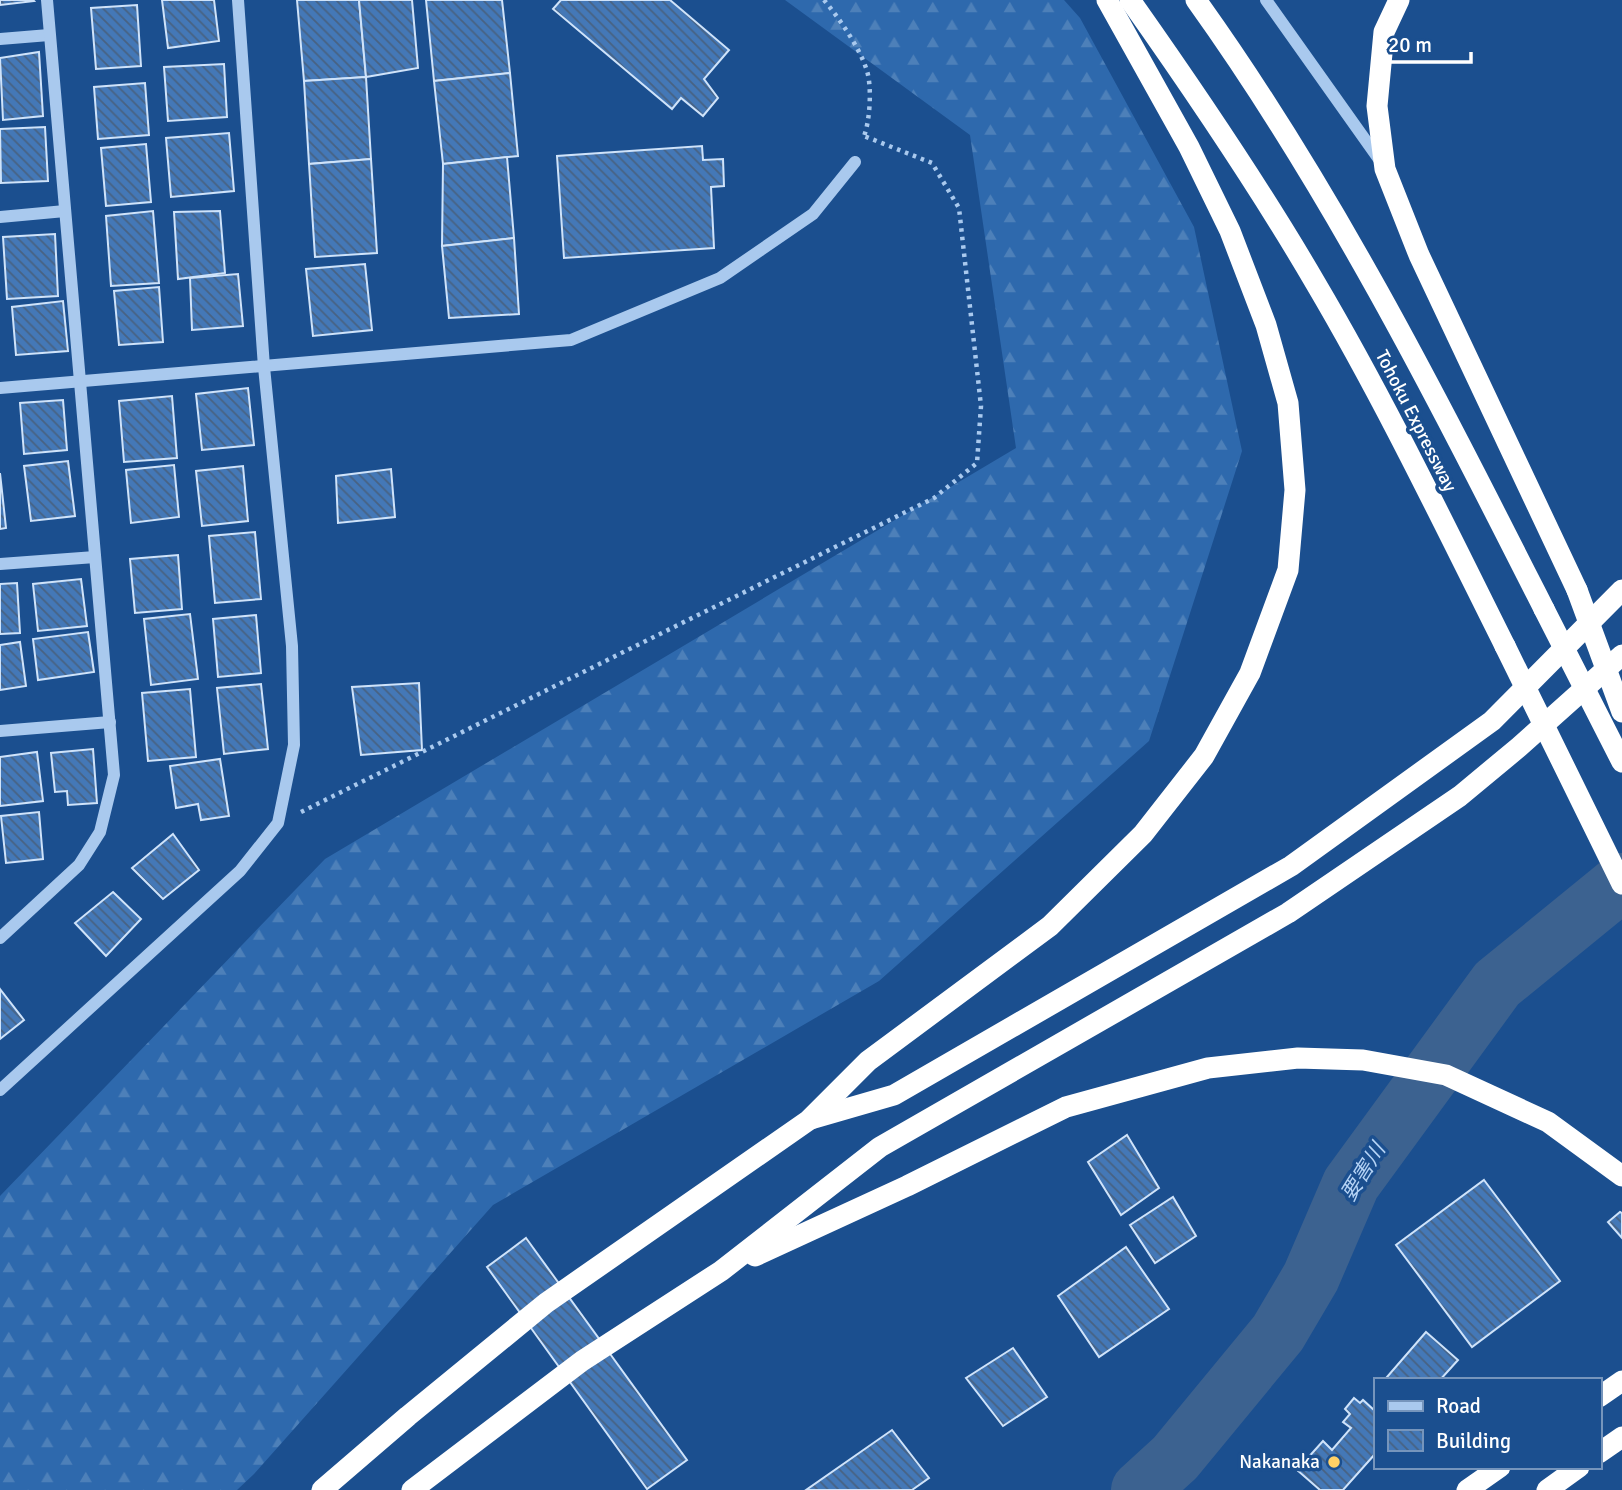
<svg xmlns="http://www.w3.org/2000/svg" width="1622" height="1490" font-family="Signika,'Noto Sans JP',sans-serif">
<style>
.forest{fill:url(#forest-firs)}
.lines{fill:none;stroke-linecap:round;stroke-linejoin:round}
.river{stroke:#3c6290;stroke-width:58}
.building{fill:url(#building-back-hatch);stroke:#cfe3fa;stroke-width:2}
.path{stroke:#a9c9ee;stroke-width:4.5;stroke-dasharray:3.5 5;stroke-linecap:butt}
.minor{stroke:#a9c9ee;stroke-width:12}
.highway{stroke:#fff;stroke-width:21}
.highway-bridge{stroke:#fff;stroke-width:21}
.poi-dot{fill:#ffd166;stroke:#1b4f8f;stroke-width:2.5}
.labels{text-anchor:middle;dominant-baseline:central;stroke-width:7;stroke-linejoin:round;paint-order:stroke}
.street-label{font-size:19px;fill:#fff;stroke:#1b4f8f}
.poi-label{font-size:19px;fill:#fff;stroke:#1b4f8f;text-anchor:end}
.water-label{font-size:21px;font-style:italic;fill:#b5d3f5;stroke:#1b4f8f}
</style>
<defs>
<pattern id="forest-firs" width="22" height="20" patternUnits="userSpaceOnUse" patternTransform="scale(1.75)"><rect width="22" height="20" fill="#2e69ad"/><path d="M5 1l3.5 6h-7zM16 11l3.5 6h-7z" fill="#4d80b9"/></pattern>
<pattern id="building-back-hatch" width="6" height="6" patternUnits="userSpaceOnUse" patternTransform="scale(1.75)"><rect width="6" height="6" fill="#4478b7"/><path d="M-1 5l2 2M0 0l6 6M5-1l2 2" fill="none" stroke="#486282"/></pattern>
</defs>
<rect width="100%" height="100%" fill="#1b4f8f"/>
<!-- forest -->
<path class="forest" d="M 785,0 L 1064,0 L 1080,18 L 1194,227 L 1242,451 L 1149,741 L 879,981 L 493,1205 L 254,1474 L 237,1490 L 0,1490 L 0,1196 L 325,859 L 1016,448 L 970,135 Z"/>
<g class="lines">
<!-- river -->
<path class="river" d="M 1140,1490 L 1175,1458 L 1278,1333 L 1311,1277 L 1351,1184 L 1497,984 L 1622,882"/>
</g>
<!-- building -->
<g class="building">
<path d="M 0,0 L 33,0 L 34,1 L 0,5 Z"/>
<path d="M 162,0 L 214,0 L 219,41 L 168,48 Z"/>
<path d="M 297,0 L 359,0 L 366,77 L 304,81 Z"/>
<path d="M 359,0 L 412,0 L 418,68 L 366,77 Z"/>
<path d="M 426,0 L 502,0 L 510,73 L 434,81 Z"/>
<path d="M 561,0 L 670,0 L 729,50 L 704,79 L 718,98 L 703,116 L 681,98 L 672,109 L 553,9 Z"/>
<path d="M 137,5 L 141,66 L 96,69 L 91,8 Z"/>
<path d="M 39,52 L 43,116 L 3,120 L 0,58 Z"/>
<path d="M 224,64 L 227,117 L 168,121 L 164,67 Z"/>
<path d="M 510,73 L 518,156 L 443,164 L 434,81 Z"/>
<path d="M 366,77 L 371,159 L 309,164 L 304,81 Z"/>
<path d="M 145,83 L 149,135 L 98,139 L 94,87 Z"/>
<path d="M 45,127 L 48,181 L 1,183 L 0,129 Z"/>
<path d="M 229,133 L 234,191 L 171,197 L 166,138 Z"/>
<path d="M 146,144 L 151,202 L 106,206 L 101,148 Z"/>
<path d="M 702,146 L 703,160 L 723,159 L 724,186 L 711,187 L 714,248 L 564,258 L 557,156 Z"/>
<path d="M 507,157 L 514,238 L 442,246 L 443,164 Z"/>
<path d="M 371,159 L 377,253 L 315,257 L 309,164 Z"/>
<path d="M 153,211 L 159,283 L 111,286 L 106,216 Z"/>
<path d="M 220,211 L 225,273 L 178,279 L 174,212 Z"/>
<path d="M 55,234 L 58,296 L 7,299 L 3,237 Z"/>
<path d="M 514,238 L 519,314 L 449,318 L 442,246 Z"/>
<path d="M 365,264 L 372,330 L 313,336 L 306,269 Z"/>
<path d="M 238,274 L 243,326 L 192,330 L 190,278 Z"/>
<path d="M 159,287 L 163,342 L 119,345 L 114,291 Z"/>
<path d="M 63,301 L 68,351 L 16,355 L 12,307 Z"/>
<path d="M 248,388 L 254,445 L 202,450 L 196,394 Z"/>
<path d="M 172,396 L 177,458 L 124,462 L 119,401 Z"/>
<path d="M 63,400 L 67,450 L 24,454 L 20,403 Z"/>
<path d="M 68,461 L 75,516 L 31,521 L 24,466 Z"/>
<path d="M 174,465 L 179,517 L 131,523 L 126,470 Z"/>
<path d="M 243,466 L 248,521 L 202,526 L 196,471 Z"/>
<path d="M 391,469 L 395,517 L 338,523 L 336,476 Z"/>
<path d="M 0,473 L 6,528 L 0,529 Z"/>
<path d="M 255,532 L 261,599 L 215,603 L 209,536 Z"/>
<path d="M 178,555 L 182,609 L 135,613 L 130,559 Z"/>
<path d="M 81,579 L 87,626 L 38,631 L 33,584 Z"/>
<path d="M 17,583 L 20,633 L 0,634 L 0,584 Z"/>
<path d="M 190,614 L 198,679 L 151,685 L 144,619 Z"/>
<path d="M 256,615 L 261,673 L 218,677 L 213,619 Z"/>
<path d="M 88,632 L 94,672 L 38,680 L 33,639 Z"/>
<path d="M 20,642 L 26,686 L 0,690 L 0,645 Z"/>
<path d="M 419,683 L 422,750 L 361,755 L 352,687 Z"/>
<path d="M 261,684 L 268,749 L 224,754 L 217,688 Z"/>
<path d="M 190,689 L 196,757 L 148,761 L 142,693 Z"/>
<path d="M 93,749 L 97,803 L 68,805 L 67,791 L 55,792 L 51,753 Z"/>
<path d="M 37,752 L 43,801 L 0,806 L 0,757 Z"/>
<path d="M 220,759 L 229,816 L 201,820 L 198,804 L 176,808 L 170,766 Z"/>
<path d="M 39,812 L 43,859 L 6,863 L 1,816 Z"/>
<path d="M 173,834 L 199,870 L 163,899 L 132,868 Z"/>
<path d="M 113,892 L 141,919 L 106,956 L 75,923 Z"/>
<path d="M 0,989 L 24,1020 L 0,1039 Z"/>
<path d="M 1127,1135 L 1159,1188 L 1121,1215 L 1088,1162 Z"/>
<path d="M 1484,1180 L 1560,1281 L 1472,1347 L 1396,1245 Z"/>
<path d="M 1173,1197 L 1196,1236 L 1155,1263 L 1130,1225 Z"/>
<path d="M 1620,1212 L 1622,1213 L 1622,1238 L 1608,1222 Z"/>
<path d="M 526,1238 L 687,1460 L 647,1489 L 487,1267 Z"/>
<path d="M 1126,1247 L 1169,1309 L 1099,1357 L 1058,1296 Z"/>
<path d="M 1426,1332 L 1458,1360 L 1440,1380 L 1390,1380 L 1387,1377 Z"/>
<path d="M 1013,1348 L 1047,1397 L 1003,1426 L 966,1378 Z"/>
<path d="M 1354,1398 L 1360,1403 L 1363,1400 L 1374,1410 L 1375,1408 L 1375,1454 L 1343,1490 L 1320,1490 L 1297,1470 L 1323,1441 L 1332,1450 L 1351,1428 L 1343,1422 L 1350,1414 L 1345,1409 Z"/>
<path d="M 892,1430 L 929,1478 L 912,1490 L 806,1490 Z"/>
</g>
<g class="lines">
<!-- path -->
<g class="path">
<path d="M 824,0 C 839,18 860,48 867,71 C 872,87 870,121 864,136"/>
<path d="M 301,812 L 934,498 L 977,463 L 981,406 L 959,208 L 932,163 L 864,136"/>
</g>
<!-- minor -->
<g class="minor">
<path d="M 1266,0 L 1381,162"/>
<path d="M 0,39 L 49,35"/>
<path d="M 0,217 L 65,211"/>
<path d="M 0,388 L 571,340 L 720,278 L 813,214 L 855,162"/>
<path d="M 0,564 L 95,557"/>
<path d="M 0,731 L 110,722"/>
<path d="M 0,938 L 79,865 L 100,832 L 114,775 L 47,0"/>
<path d="M 0,1090 L 240,871 L 278,823 L 294,745 L 292,646 L 264,367 L 238,0"/>
</g>
<!-- highway -->
<g class="highway">
<path d="M 1130,0 C 1195,92 1259,186 1316,284 C 1385,401 1444,524 1505,646"/>
<path d="M 1196,0 C 1333,191 1438,400 1544,609"/>
<path d="M 1399,0 L 1384,32 L 1377,106 L 1385,169 L 1419,255 L 1577,590"/>
<path d="M 811,1119 L 894,1095 L 1291,866 L 1492,721 L 1622,590"/>
<path d="M 755,1256 L 907,1186 L 1066,1107 L 1208,1068 L 1298,1058 L 1363,1060 L 1446,1075 L 1548,1122 L 1622,1176"/>
<path d="M 1599,1397 L 1622,1381"/>
<path d="M 1599,1453 L 1622,1437"/>
<path d="M 322,1490 L 408,1416 L 546,1303 L 809,1120 L 868,1061 L 1050,926 L 1143,834 L 1204,756 L 1250,673 L 1288,570 L 1295,490 L 1288,403 L 1266,325 L 1230,231 L 1189,147 L 1107,0"/>
<path d="M 412,1490 L 582,1361 L 721,1271 L 880,1147 L 1288,913 L 1460,796 L 1519,747 L 1622,655"/>
<path d="M 1467,1490 L 1500,1467"/>
<path d="M 1547,1490 L 1579,1467"/>
</g>
<!-- highway-bridge -->
<g class="highway-bridge">
<path d="M 1577,590 L 1622,712"/>
<path d="M 1544,609 L 1622,762"/>
<path d="M 1505,646 L 1622,884"/>
</g>
</g>
<!-- markers -->
<circle class="poi-dot" cx="1334" cy="1462" r="7"/>
<g class="labels">
<!-- street labels -->
<g class="street-label">
<text transform="translate(1416 421) rotate(63)">Tohoku Expressway</text>
</g>
<!-- poi labels -->
<g class="poi-label">
<text x="1320" y="1462">Nakanaka</text>
</g>
<!-- water labels -->
<g class="water-label">
<text transform="translate(1363 1172) rotate(-58)">要害川</text>
</g>
</g>
<!-- legend -->
<rect x="1374" y="1378" width="228" height="91" fill="#1b4f8f" stroke="#7695bc" stroke-width="2"/>
<rect x="1388" y="1401" width="35" height="10" fill="#a9c9ee" stroke="#7695bc" stroke-width="2"/>
<text x="1436" y="1413" font-size="21" fill="#ffffff">Road</text>
<rect x="1388" y="1430" width="35" height="21" fill="url(#building-back-hatch)" stroke="#7695bc" stroke-width="2"/>
<text x="1436" y="1448" font-size="21" fill="#ffffff">Building</text>
<!-- scale -->
<path d="M1377 52v10h94v-10" fill="none" stroke="#ffffff" stroke-width="3.5"/>
<text x="1388" y="52" font-size="21" fill="#ffffff" stroke="#1b4f8f" stroke-width="5" paint-order="stroke">20 m</text>
</svg>
